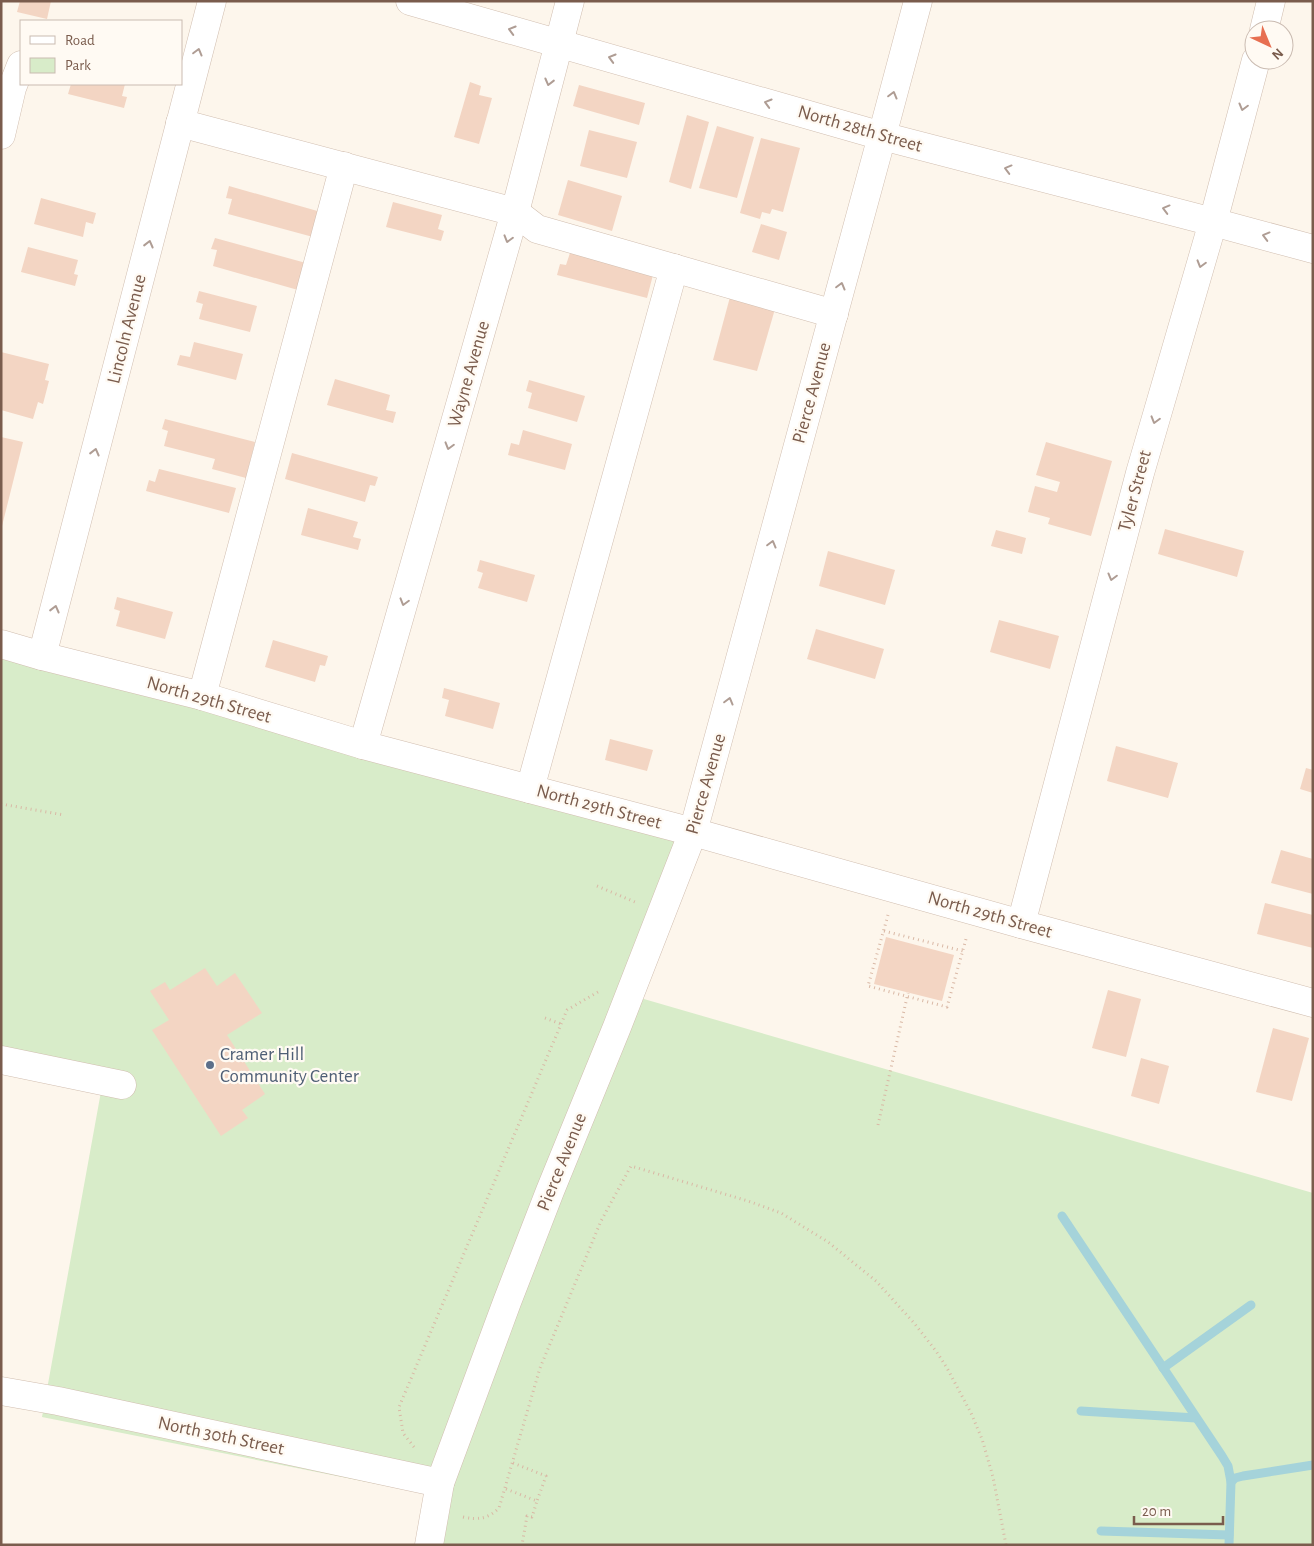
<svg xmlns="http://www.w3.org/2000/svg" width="1314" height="1546" font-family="'Alegreya Sans',sans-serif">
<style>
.green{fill:#d8ecc9}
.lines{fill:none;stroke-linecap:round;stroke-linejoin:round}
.stream{stroke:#a5d3da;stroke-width:9}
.building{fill:#f3d5c3}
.minor-casing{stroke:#d1beb0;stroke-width:29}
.path{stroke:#d9b8a5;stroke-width:3;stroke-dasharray:1 4;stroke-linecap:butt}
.minor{stroke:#fff;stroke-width:28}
.oneway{stroke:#af9d94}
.service-dot{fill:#5c6f8a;stroke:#fffaf3;stroke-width:2}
.labels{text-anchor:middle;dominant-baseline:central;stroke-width:4.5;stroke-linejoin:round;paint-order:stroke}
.street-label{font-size:19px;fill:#7a5c4d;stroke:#fffaf3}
.service-label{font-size:19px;fill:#4e5e75;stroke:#fffaf3;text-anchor:start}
</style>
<rect width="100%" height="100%" fill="#fdf6ec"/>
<!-- green -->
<path class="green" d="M 1,645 L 704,839 L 637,997 L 1313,1193 L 1313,1545 L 419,1545 L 427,1494 L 42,1417 L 102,1086 L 1,1064 Z"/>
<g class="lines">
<!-- stream -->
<g class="stream">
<path d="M 1062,1216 L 1222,1456 L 1228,1466 L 1231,1482 L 1229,1545"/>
<path d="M 1163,1368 L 1251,1305"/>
<path d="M 1081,1411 L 1196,1418"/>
<path d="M 1231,1482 L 1235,1478 L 1243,1476 L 1313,1465"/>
<path d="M 1101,1531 L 1229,1535"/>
</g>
</g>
<!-- building -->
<g class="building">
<path d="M 20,1 L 51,1 L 47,19 L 17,12 Z"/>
<path d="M 470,82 L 481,86 L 479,95 L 492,98 L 479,144 L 454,137 Z"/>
<path d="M 71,84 L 125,84 L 122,96 L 127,97 L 124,108 L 68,94 Z"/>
<path d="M 579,85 L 645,103 L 639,125 L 573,106 Z"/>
<path d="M 687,115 L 709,122 L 691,189 L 669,182 Z"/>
<path d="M 717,126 L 754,137 L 737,198 L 699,188 Z"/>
<path d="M 589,130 L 637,142 L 627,178 L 580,166 Z"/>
<path d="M 761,138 L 800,148 L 783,212 L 772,209 L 770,214 L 762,212 L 760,219 L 740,213 Z"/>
<path d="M 568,180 L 622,196 L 612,231 L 558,215 Z"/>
<path d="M 229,186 L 321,212 L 313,237 L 228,214 L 232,199 L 226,198 Z"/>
<path d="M 41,198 L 96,213 L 93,224 L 86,222 L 83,237 L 34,224 Z"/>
<path d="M 393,202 L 442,215 L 438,229 L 444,231 L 441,241 L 386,227 Z"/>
<path d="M 761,224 L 787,232 L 779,260 L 752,252 Z"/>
<path d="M 215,238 L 306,263 L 298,290 L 213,266 L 217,250 L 211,249 Z"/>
<path d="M 28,247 L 78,260 L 74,274 L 78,275 L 75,286 L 21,272 Z"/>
<path d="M 571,250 L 654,271 L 647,298 L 557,275 L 560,264 L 566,265 Z"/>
<path d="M 199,291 L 257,306 L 250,332 L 199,319 L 203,304 L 196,302 Z"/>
<path d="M 730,297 L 775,309 L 757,371 L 713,360 Z"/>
<path d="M 194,342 L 243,354 L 236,380 L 177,365 L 180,355 L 190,357 Z"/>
<path d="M 1,352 L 49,364 L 45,380 L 49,381 L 43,404 L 38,402 L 33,419 L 1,410 Z"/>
<path d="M 335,379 L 390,395 L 386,410 L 396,412 L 393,423 L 327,405 Z"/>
<path d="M 529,380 L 585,396 L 577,422 L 528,408 L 532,393 L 526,391 Z"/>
<path d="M 165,419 L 255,442 L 246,478 L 212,469 L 215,459 L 164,446 L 168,431 L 162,429 Z"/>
<path d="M 523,430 L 572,444 L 565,470 L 508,455 L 511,443 L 519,445 Z"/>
<path d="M 1,437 L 23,442 L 2,526 L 1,526 Z"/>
<path d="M 1046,442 L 1112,461 L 1091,536 L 1048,524 L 1050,518 L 1028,512 L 1035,486 L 1057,492 L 1060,482 L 1036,475 Z"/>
<path d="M 292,453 L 378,477 L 375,486 L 370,485 L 365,502 L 285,479 Z"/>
<path d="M 159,469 L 236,488 L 229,513 L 146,491 L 149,480 L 155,482 Z"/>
<path d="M 308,508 L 358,522 L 353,537 L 361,539 L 358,550 L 301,535 Z"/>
<path d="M 1165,529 L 1244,551 L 1237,577 L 1158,554 Z"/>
<path d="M 996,530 L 1026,538 L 1022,554 L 991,546 Z"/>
<path d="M 828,551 L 895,570 L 885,605 L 819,586 Z"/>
<path d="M 480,560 L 535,575 L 527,602 L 478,588 L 483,573 L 477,571 Z"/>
<path d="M 117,597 L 173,612 L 165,639 L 116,626 L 120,611 L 114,609 Z"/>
<path d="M 999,620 L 1059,636 L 1050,669 L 990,652 Z"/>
<path d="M 816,629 L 884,649 L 875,679 L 807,659 Z"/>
<path d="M 273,640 L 328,656 L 325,666 L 320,665 L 315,682 L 265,667 Z"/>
<path d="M 444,688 L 500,703 L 493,729 L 445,716 L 449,700 L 442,698 Z"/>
<path d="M 610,739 L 653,750 L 647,771 L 605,760 Z"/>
<path d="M 1116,746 L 1178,763 L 1168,798 L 1107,781 Z"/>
<path d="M 1306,768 L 1313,770 L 1313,793 L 1300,789 Z"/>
<path d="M 1281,850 L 1313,859 L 1313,894 L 1271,883 Z"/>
<path d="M 1265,903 L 1313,915 L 1313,948 L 1257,934 Z"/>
<path d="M 886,937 L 954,955 L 942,1001 L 874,984 Z"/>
<path d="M 205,968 L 217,986 L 235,973 L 262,1013 L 227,1035 L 265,1094 L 242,1110 L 248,1118 L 221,1136 L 152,1030 L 169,1020 L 150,991 L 165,982 L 170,990 Z"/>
<path d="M 1108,990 L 1141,999 L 1126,1057 L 1092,1048 Z"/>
<path d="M 1273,1028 L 1309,1038 L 1292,1101 L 1256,1092 Z"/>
<path d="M 1141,1058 L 1169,1066 L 1159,1104 L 1131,1096 Z"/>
</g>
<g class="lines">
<!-- minor casing -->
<g class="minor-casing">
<g id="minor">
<path d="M 410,1 L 882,136 L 1213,222 L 1313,249"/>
<path d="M 1264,30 L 1271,1"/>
<path d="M 180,123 L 515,212 L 537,229 L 834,314"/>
<path d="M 1,135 L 12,88 L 21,65"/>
<path d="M 1,644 L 42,656 L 202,696 L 363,745 L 693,832 L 1021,924 L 1313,1003"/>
<path d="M 42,656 L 212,1"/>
<path d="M 202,696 L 344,166"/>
<path d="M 363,745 L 515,212 L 570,1"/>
<path d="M 530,789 L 674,268"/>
<path d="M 1021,924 L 1140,473 L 1213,222 L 1256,60"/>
<path d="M 1,1060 L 122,1085"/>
<path d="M 1,1391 L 58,1401 L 440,1483"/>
<path d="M 429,1545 L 440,1483 L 507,1302 L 550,1191 L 617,1027 L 693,832 L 882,136 L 918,1"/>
</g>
</g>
<!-- path -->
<g class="path">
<path d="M 1,804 L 64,815"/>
<path d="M 597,886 L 635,902"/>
<path d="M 888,915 L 868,986 L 947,1007 L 966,939"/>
<path d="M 884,931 L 963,951"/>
<path d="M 545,1018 L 561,1024"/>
<path d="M 878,1125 L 908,993"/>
<path d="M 414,1447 L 403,1433 L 399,1407 L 567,1010 L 598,992"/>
<path d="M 513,1463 L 546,1476 L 537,1501"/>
<path d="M 506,1489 L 537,1501 L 532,1517 L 527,1516 L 522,1545"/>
<path d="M 463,1517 C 478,1520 488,1519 499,1508 L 540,1368 L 601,1221 L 631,1166 L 748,1201 L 781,1213 L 828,1242 L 876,1281 L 914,1323 L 936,1351 L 947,1368 L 971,1413 L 982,1439 L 993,1477 L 1006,1545"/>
</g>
<!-- minor -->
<use href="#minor" class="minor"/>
</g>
<!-- one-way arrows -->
<defs><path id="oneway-chevron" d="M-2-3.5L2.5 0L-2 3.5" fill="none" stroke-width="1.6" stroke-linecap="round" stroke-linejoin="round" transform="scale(1.25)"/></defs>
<g class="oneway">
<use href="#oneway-chevron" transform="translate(512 30) rotate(-164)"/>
<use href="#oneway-chevron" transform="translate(198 52) rotate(-75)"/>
<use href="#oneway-chevron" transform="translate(612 58) rotate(-164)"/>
<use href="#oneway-chevron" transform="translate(549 82) rotate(104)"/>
<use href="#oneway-chevron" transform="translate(893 95) rotate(-75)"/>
<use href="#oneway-chevron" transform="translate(768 103) rotate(-164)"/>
<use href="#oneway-chevron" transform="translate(1243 107) rotate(105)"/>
<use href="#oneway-chevron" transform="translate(1008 169) rotate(-165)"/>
<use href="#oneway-chevron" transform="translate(1166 209) rotate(-165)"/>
<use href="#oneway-chevron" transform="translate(1266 236) rotate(-165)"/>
<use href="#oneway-chevron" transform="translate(508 239) rotate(106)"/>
<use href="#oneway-chevron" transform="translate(149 244) rotate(-76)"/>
<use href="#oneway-chevron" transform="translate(1201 264) rotate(106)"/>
<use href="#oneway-chevron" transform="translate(841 286) rotate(-75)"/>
<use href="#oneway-chevron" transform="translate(1155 420) rotate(106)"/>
<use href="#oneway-chevron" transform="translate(449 446) rotate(106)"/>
<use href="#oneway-chevron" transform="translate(95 452) rotate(-76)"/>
<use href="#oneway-chevron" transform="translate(772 544) rotate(-75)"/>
<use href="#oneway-chevron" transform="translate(1112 577) rotate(105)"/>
<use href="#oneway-chevron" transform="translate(404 602) rotate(106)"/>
<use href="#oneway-chevron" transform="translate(55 609) rotate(-76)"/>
<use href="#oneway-chevron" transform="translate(729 701) rotate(-75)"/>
</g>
<!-- markers -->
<circle class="service-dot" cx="210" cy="1065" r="5"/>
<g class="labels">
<!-- street labels -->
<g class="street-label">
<text transform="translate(860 129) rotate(16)">North 28th Street</text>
<text transform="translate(127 329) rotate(-76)">Lincoln Avenue</text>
<text transform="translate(469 374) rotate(-74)">Wayne Avenue</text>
<text transform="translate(812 393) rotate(-75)">Pierce Avenue</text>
<text transform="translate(1135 491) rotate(-75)">Tyler Street</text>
<text transform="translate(209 700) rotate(16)">North 29th Street</text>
<text transform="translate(706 784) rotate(-74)">Pierce Avenue</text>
<text transform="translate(599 807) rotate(15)">North 29th Street</text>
<text transform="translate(990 915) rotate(16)">North 29th Street</text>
<text transform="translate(562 1162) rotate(-68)">Pierce Avenue</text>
<text transform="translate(221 1436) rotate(12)">North 30th Street</text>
</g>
<!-- service labels -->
<g class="service-label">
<text x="220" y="1054">Cramer Hill<tspan x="220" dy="22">Community Center</tspan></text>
</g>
</g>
<!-- border -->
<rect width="1314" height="1546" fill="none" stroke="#7a5c4d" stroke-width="5"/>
<!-- legend -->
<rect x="20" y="20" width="162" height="65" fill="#fffaf3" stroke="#cabbb1"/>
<rect x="30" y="36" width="25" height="8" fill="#ffffff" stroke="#cabbb1"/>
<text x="65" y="45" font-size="15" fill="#7a5c4d">Road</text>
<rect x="30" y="58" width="25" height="15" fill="#d8ecc9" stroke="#cabbb1"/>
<text x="65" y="70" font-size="15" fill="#7a5c4d">Park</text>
<!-- north arrow -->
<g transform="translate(1269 45) rotate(136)"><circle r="24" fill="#fffaf3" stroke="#cabbb1"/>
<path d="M0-4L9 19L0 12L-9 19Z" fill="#e76f51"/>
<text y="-8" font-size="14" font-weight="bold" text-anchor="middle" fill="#7a5c4d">N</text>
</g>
<!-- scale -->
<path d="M1134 1516v8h89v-8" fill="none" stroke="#7a5c4d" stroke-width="2.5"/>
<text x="1142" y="1516" font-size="15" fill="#7a5c4d" stroke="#fffaf3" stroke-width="4" paint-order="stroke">20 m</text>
</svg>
